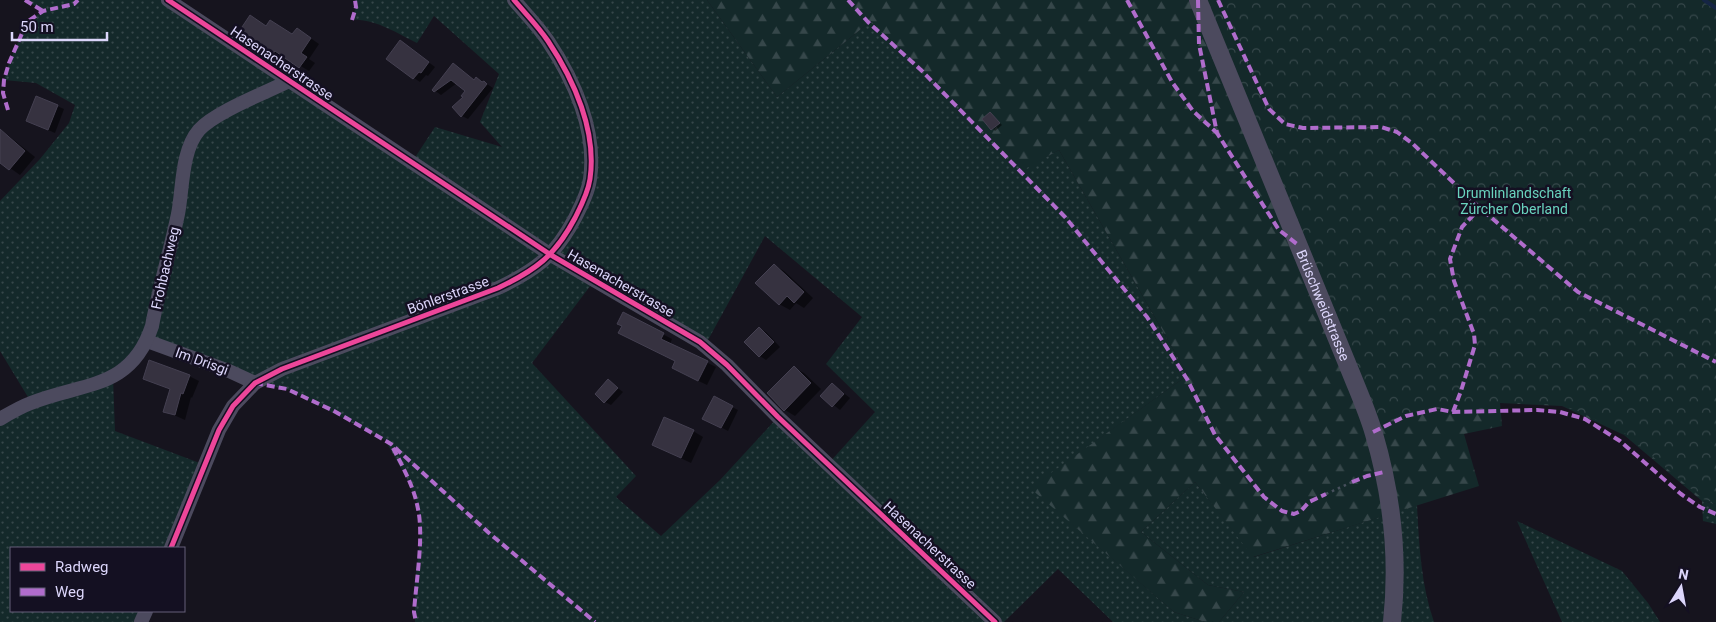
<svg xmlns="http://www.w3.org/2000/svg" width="1716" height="622" font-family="Roboto,sans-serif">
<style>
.grass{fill:url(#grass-dots);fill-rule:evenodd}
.forest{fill:url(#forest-firs)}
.park{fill:url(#park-crowns)}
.shadow{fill:#0007}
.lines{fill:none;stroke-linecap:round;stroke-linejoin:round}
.stream{stroke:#152544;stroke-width:4}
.building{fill:#363240;stroke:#444051}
.path{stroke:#47505d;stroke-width:2.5;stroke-dasharray:2.5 4;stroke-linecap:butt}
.minor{stroke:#4c4a5e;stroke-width:14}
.tertiary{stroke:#4c4a5e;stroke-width:18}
.quiet{stroke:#b06ccc;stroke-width:4;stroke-dasharray:8 4;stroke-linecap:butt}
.cycleway-casing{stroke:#141022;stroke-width:8}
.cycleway{stroke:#ed469a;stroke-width:5}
.labels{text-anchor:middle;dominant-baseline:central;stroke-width:5;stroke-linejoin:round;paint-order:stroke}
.street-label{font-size:14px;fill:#dcd6fb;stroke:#141022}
.park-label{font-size:14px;fill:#69d3be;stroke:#141022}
</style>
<defs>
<pattern id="grass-dots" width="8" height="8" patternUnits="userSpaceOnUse" patternTransform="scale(1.25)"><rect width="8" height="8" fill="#14292a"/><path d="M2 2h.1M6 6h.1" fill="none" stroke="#36474a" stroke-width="1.8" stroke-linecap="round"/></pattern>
<pattern id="forest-firs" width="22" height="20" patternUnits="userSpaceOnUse" patternTransform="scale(1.25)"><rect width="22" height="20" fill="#14292a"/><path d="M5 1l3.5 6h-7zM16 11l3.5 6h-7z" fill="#36474a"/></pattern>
<pattern id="park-crowns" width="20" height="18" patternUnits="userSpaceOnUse" patternTransform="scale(1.25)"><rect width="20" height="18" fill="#14292a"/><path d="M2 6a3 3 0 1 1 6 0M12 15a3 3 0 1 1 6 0" fill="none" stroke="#36474a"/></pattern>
</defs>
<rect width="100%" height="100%" fill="#16141e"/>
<!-- grass -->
<g class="grass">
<path d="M 25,0 L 178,0 L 412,162 L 435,127 L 502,147 L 480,122 L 499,74 L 434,16 L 417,43 C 398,34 374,18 352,20 L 356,7 L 355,0 L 707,0 L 777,97 L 871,21 L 1025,168 L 1059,150 L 1188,375 L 1031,488 L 1174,612 L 1205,622 L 1113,622 L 1058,569 L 1004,622 L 415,622 L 415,582 L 420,540 L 419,509 L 406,477 L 385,440 L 287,389 L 255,383 L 147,341 L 113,377 L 115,431 L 205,465 L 171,548 L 11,548 L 11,611 L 146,611 L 141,622 L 0,622 L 0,419 L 31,402 L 0,351 L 0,201 L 40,159 L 69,123 L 75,105 L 36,83 L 4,80 L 9,63 L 27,22 L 43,11 ZM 765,236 L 862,317 L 826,364 L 875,412 L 828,464 L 778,417 L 720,480 L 661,536 L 616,497 L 636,476 L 532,363 L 594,281 L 708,340 Z"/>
<path d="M 1195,482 L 1254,557 L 1417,505 C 1419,544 1421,585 1434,622 L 1219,622 L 1244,592 L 1208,585 L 1141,532 Z"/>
<path d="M 1702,501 L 1716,504 L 1716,524 L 1703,521 Z"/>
<path d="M 1517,521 L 1622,571 L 1648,603 L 1660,622 L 1562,622 Z"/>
</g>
<!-- forest -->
<path class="forest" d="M 707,0 L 1254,0 L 1716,426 L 1716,504 L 1702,501 L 1624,435 L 1562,406 L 1500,403 L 1502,426 L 1464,434 L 1479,486 L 1253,557 L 1195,482 L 1141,532 L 1208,585 L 1244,592 L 1219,622 L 1205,622 L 1174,612 L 1030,488 L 1188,375 L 1059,150 L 1025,169 L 871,21 L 777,97 Z"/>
<!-- park -->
<path class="park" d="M 1203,0 L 1716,0 L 1716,503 L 1703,499 L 1626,434 L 1580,412 L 1563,405 L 1499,402 L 1499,409 L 1457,410 L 1437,407 L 1405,414 L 1375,427 Z"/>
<!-- shadow -->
<g class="shadow">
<path d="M 267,27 L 293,36 L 306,35 L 319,44 L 309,59 L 315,63 L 309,71 L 284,56 L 281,59 L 239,33 Z"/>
<path d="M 407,46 L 435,67 L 428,76 L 426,75 L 420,82 L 414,78 Z"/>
<path d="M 454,65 L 475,81 L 484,82 L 493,88 L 468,119 L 462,116 L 467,91 L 457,83 L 441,95 L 434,90 Z"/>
<path d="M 57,106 L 64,109 L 55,133 L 27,121 Z"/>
<path d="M 990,114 L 1002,125 L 995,131 L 984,120 Z"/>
<path d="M 0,129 L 35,157 L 20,175 L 0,161 Z"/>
<path d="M 774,265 L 784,271 L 813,298 L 804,308 L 796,303 L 790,310 L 779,304 Z"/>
<path d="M 624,314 L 672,339 L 670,344 L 716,367 L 707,385 L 682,373 L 677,361 L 623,326 Z"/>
<path d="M 759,328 L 766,332 L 780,347 L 766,360 L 760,356 Z"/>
<path d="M 794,368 L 804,373 L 821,389 L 795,416 L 785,410 L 769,393 Z"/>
<path d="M 189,376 L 199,381 L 192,398 L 191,397 L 185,420 L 165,411 L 171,390 L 144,378 Z"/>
<path d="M 608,381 L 623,392 L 611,405 L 605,402 Z"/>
<path d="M 832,384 L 850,398 L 840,410 L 822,396 Z"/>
<path d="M 732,407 L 738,410 L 728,431 L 711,422 Z"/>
<path d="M 693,431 L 703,437 L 691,463 L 653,445 Z"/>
</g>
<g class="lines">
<!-- stream -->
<path class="stream" d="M 1704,0 L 1716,8"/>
</g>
<!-- building -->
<g class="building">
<path d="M 250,15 L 266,26 L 270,20 L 292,34 L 297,28 L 311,38 L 301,53 L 307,57 L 299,68 L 275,51 L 272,55 L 238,33 Z"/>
<path d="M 400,40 L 429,62 L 421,73 L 419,72 L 413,79 L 386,59 Z"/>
<path d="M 453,63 L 474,80 L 476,77 L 482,82 L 484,81 L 487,84 L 461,117 L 452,107 L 463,97 L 461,96 L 465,91 L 451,80 L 434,92 L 432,90 Z"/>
<path d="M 36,96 L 58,105 L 48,130 L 26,121 Z"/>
<path d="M 990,112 L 1000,123 L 991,130 L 982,119 Z"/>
<path d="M 0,129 L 25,151 L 9,170 L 0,163 Z"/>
<path d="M 774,264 L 804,292 L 794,303 L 787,296 L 779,305 L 755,283 Z"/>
<path d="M 623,312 L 664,333 L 661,339 L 708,361 L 698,381 L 672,368 L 675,361 L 618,333 L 622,326 L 617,324 Z"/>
<path d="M 759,327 L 774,342 L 759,357 L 744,342 Z"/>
<path d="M 149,360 L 190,375 L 183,394 L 181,393 L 175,415 L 163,412 L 170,389 L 143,379 Z"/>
<path d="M 794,366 L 811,383 L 784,411 L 767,393 Z"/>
<path d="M 608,379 L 618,388 L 604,403 L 595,394 Z"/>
<path d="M 832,383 L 844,394 L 832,407 L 820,396 Z"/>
<path d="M 714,396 L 733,406 L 721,428 L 702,419 Z"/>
<path d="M 664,417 L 694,430 L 681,458 L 652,445 Z"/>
</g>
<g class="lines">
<!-- path -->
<path class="path" d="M 1326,494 L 1352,482"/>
<!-- minor -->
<g class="minor">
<path d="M 168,0 L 551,255 L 700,342 L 727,365 L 778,417 L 995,622"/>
<path d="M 147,341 L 229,371 L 255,383"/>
<path d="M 0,419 C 10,413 20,407 31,403 C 83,382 131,390 152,326 C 159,288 170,252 178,214 C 183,189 181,151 199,130 C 215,112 265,93 289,81"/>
<path d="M 171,548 L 219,430 L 233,406 L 255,383 L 282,369 L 498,288 C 536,270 555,256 575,218 C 581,206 588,193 590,179 C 597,131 574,80 548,41 C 538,26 525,13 514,0"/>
<path d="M 141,622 L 146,611"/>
</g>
<!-- tertiary -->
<path class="tertiary" id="s1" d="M 1198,0 L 1351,373 C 1359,393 1368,413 1374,434 C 1392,495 1399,558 1392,622"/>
<!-- quiet -->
<g class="quiet">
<path d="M 25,0 L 43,11"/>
<path d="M 848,0 L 868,22 L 921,70 L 1065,217 L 1147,317 L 1187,379 L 1215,435 L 1264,497 L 1282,511 L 1294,514 L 1301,511 L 1309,502 L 1326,494"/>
<path d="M 1127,0 L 1172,82 L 1193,111 L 1217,133"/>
<path d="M 1198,0 L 1199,44 L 1217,133 L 1279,230 L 1297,244"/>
<path d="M 1218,0 L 1269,109 L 1285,124 L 1303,128 L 1381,127 L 1397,132 L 1413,144 L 1480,208 L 1578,292 L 1716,362"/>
<path d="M 352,20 L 356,7 L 355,0"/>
<path d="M 8,110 L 3,93 L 4,80 L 9,63 L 27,22 L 43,11 L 74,4 L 78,0"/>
<path d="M 255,383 L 287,389 L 334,411 L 391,444 L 489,533 L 595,622"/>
<path d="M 1453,412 L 1461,391 L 1475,345 L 1474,334 L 1454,281 L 1450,259 L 1462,227 L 1480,208"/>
<path d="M 1373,432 L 1406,416 L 1437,409 L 1453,412 L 1537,410 L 1560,412 L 1585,419 L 1620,441 L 1681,494 L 1700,507 L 1716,514"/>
<path d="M 393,448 C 403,467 414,487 418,509 C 424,537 416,582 414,612 L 416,622"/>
<path d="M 1352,482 L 1367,476 L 1384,472"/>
</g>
<!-- cycleway casing -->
<g class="cycleway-casing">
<g id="cycleway">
<path d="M 168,0 L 551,255 L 700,342 L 727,365 L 778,417 L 995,622"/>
<path d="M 171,548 L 219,430 L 233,406 L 255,383 L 282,369 L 498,288 C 536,270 555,256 575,218 C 581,206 588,193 590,179 C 597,131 574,80 548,41 C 538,26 525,13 514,0"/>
</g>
</g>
<!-- cycleway -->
<use href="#cycleway" class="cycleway"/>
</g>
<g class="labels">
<!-- street labels -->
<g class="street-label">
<text transform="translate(282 63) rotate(34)">Hasenacherstrasse</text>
<text transform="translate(165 268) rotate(-77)">Frohbachweg</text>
<text transform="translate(621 283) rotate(30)">Hasenacherstrasse</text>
<text transform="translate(448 295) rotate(-20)">Bönlerstrasse</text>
<text stroke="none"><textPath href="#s1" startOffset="330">Brüschweidstrasse</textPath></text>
<text transform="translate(202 361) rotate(20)">Im Drisgi</text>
<text transform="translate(930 545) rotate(43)">Hasenacherstrasse</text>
</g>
<!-- park labels -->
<g class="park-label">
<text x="1514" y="193">Drumlinlandschaft<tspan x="1514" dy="16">Zürcher Oberland</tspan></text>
</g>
</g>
<!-- legend -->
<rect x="10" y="547" width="175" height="65" fill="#141022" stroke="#645f79"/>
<rect x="20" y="563" width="25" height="8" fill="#ed469a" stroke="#645f79"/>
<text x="55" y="572" font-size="15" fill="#dcd6fb">Radweg</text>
<rect x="20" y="588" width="25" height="8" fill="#b06ccc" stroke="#645f79"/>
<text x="55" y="597" font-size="15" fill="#dcd6fb">Weg</text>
<!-- north arrow -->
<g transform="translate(1681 587) rotate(11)" stroke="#141022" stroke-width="4" paint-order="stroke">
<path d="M0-4L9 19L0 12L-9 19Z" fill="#dcd6fb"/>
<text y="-8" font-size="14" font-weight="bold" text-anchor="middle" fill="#dcd6fb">N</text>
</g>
<!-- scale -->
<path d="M12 32v8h95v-8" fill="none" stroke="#dcd6fb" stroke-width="2.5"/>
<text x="20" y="32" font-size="15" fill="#dcd6fb" stroke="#141022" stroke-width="4" paint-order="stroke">50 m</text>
</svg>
